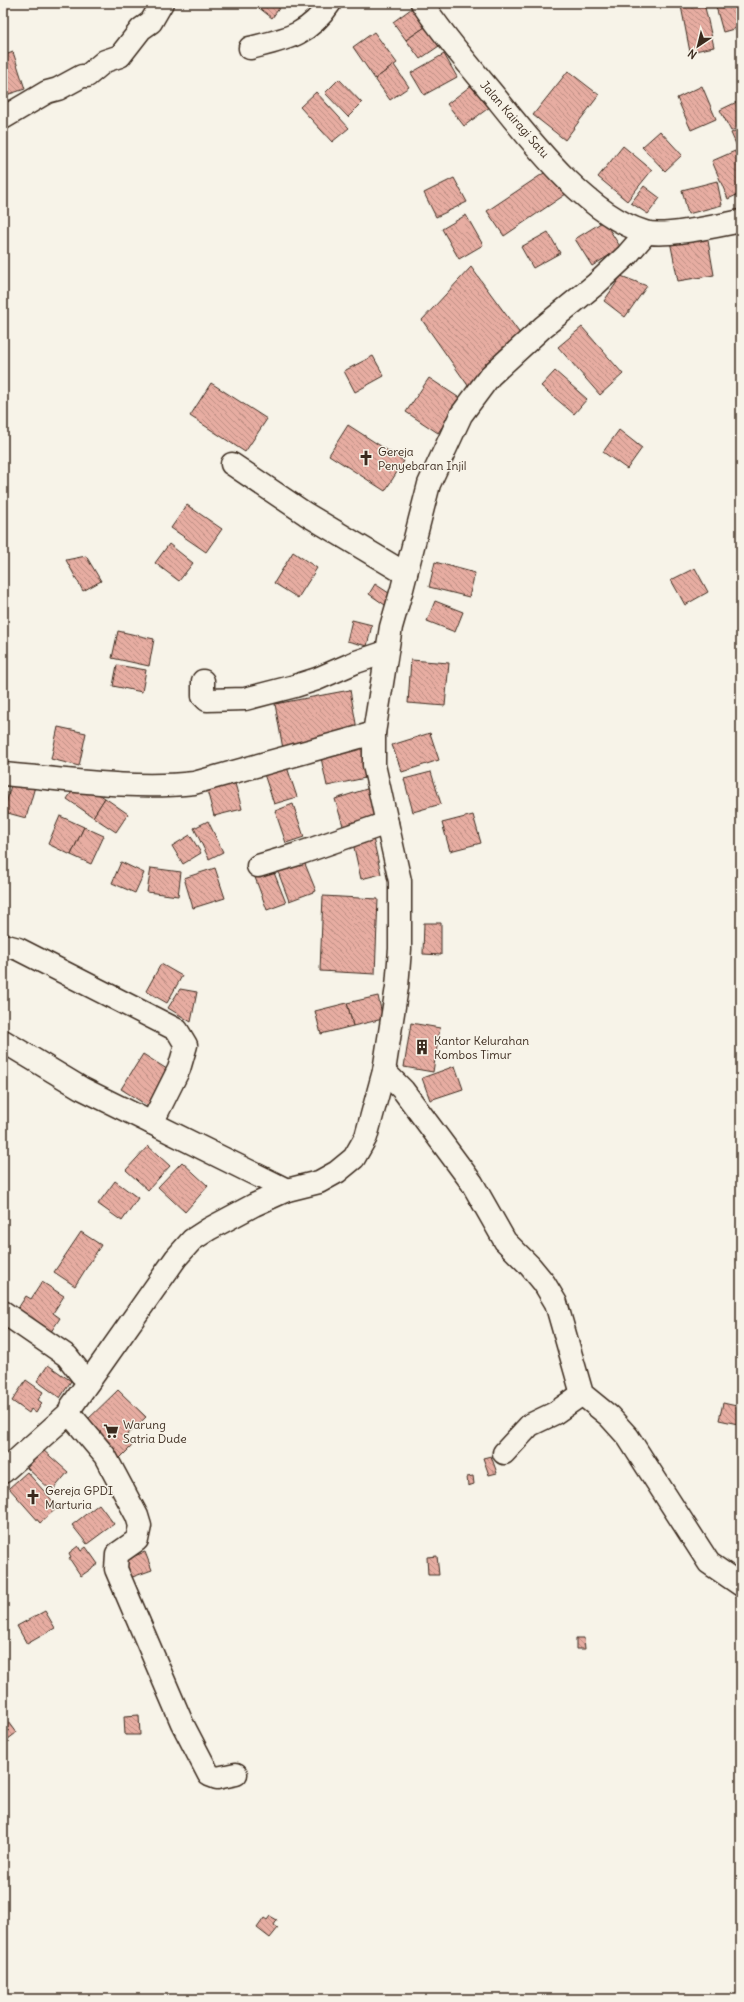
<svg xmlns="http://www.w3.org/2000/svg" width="744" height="2002" font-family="Delius,sans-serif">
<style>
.building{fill:url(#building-back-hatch);stroke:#3b2a1e}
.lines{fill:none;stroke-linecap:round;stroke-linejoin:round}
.minor-casing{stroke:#3b2a1e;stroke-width:25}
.minor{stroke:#f7f3e8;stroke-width:22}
.labels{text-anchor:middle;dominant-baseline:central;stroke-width:3;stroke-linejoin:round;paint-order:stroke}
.street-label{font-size:12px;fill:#3b2a1e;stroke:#f7f3e8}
.poi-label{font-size:12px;fill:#3b2a1e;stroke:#f7f3e8;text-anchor:start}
</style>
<defs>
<pattern id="building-back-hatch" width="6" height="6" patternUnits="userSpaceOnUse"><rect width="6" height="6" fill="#e7ada2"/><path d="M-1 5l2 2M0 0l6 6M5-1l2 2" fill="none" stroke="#bc8d83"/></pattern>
</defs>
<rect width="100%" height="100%" fill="#f7f3e8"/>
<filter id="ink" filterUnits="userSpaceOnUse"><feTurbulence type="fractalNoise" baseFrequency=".025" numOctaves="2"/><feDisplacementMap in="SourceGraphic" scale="8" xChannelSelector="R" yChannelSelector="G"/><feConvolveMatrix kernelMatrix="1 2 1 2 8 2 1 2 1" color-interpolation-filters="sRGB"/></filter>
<g filter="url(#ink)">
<!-- building -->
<g class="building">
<path d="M 253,3 L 283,3 L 272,18 Z"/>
<path d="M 696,3 L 704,3 L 714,47 L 690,52 L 681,6 Z"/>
<path d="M 715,3 L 741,3 L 741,27 L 723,32 Z"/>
<path d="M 415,6 L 428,25 L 406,40 L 393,22 Z"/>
<path d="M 428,25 L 442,44 L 420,59 L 406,40 Z"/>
<path d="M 374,32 L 397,63 L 375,79 L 353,47 Z"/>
<path d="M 13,52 L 25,89 L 3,96 L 3,56 Z"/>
<path d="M 444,54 L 457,77 L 424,95 L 411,73 Z"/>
<path d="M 394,65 L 409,87 L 390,100 L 375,79 Z"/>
<path d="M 741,66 L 741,75 L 737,68 Z"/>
<path d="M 568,71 L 599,95 L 565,140 L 533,115 Z"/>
<path d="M 339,79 L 362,103 L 348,117 L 325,93 Z"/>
<path d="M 477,81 L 494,104 L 464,126 L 447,104 Z"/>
<path d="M 702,86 L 716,119 L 691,130 L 677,98 Z"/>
<path d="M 316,92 L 349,128 L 332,142 L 300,107 Z"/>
<path d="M 741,100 L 741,126 L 731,131 L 720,110 Z"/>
<path d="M 741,128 L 741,152 L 740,153 L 731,133 Z"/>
<path d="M 660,131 L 682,155 L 665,171 L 642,147 Z"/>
<path d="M 623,146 L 652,170 L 627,201 L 598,177 Z"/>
<path d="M 735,151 L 741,164 L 741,193 L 728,199 L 712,161 Z"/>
<path d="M 550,169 L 566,194 L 504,236 L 487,211 Z"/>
<path d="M 454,178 L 467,202 L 436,217 L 424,193 Z"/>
<path d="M 717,181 L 722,205 L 688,214 L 682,190 Z"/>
<path d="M 644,186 L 660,198 L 648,214 L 631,203 Z"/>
<path d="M 466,215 L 483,245 L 459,259 L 442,229 Z"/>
<path d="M 604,221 L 621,248 L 592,266 L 575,239 Z"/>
<path d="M 548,232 L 560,253 L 533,268 L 521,247 Z"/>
<path d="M 707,235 L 714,275 L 678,281 L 670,241 Z"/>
<path d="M 471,267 L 521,335 L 469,387 L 422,320 Z"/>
<path d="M 621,276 L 647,286 L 625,317 L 604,301 Z"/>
<path d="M 582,327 L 623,374 L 600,395 L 558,347 Z"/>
<path d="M 373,356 L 384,376 L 355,392 L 344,371 Z"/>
<path d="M 555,371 L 587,399 L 574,414 L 541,386 Z"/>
<path d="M 429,378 L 461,399 L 438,433 L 406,412 Z"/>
<path d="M 211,383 L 267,419 L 245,452 L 190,416 Z"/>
<path d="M 348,425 L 404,461 L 385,491 L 329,455 Z"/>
<path d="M 619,430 L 642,448 L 627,469 L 603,452 Z"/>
<path d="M 187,505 L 222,529 L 206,552 L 171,528 Z"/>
<path d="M 169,544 L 193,563 L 179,581 L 155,563 Z"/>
<path d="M 293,552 L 317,568 L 298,598 L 274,583 Z"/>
<path d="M 86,556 L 101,581 L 83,591 L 66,560 Z"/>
<path d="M 435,562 L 475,573 L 469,597 L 429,587 Z"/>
<path d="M 695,568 L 708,592 L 685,605 L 671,580 Z"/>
<path d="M 375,584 L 395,597 L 388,607 L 369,594 Z"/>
<path d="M 435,601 L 463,612 L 455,632 L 427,621 Z"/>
<path d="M 352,620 L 372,625 L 367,646 L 347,641 Z"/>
<path d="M 118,631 L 154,639 L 149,666 L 112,658 Z"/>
<path d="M 411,660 L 449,663 L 445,706 L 408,703 Z"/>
<path d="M 117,665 L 146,670 L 142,692 L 113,686 Z"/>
<path d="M 350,690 L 358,735 L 283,749 L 275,704 Z"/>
<path d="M 58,727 L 86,733 L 79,766 L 51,759 Z"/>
<path d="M 430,733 L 439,760 L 402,772 L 392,745 Z"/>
<path d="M 364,745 L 370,777 L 327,786 L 320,753 Z"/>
<path d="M 285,761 L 297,797 L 274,804 L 262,768 Z"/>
<path d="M 431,772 L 441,804 L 413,812 L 404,779 Z"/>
<path d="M 233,776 L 242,809 L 214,816 L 205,783 Z"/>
<path d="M 13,777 L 36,783 L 26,818 L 4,812 Z"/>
<path d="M 79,781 L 105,798 L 93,817 L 67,799 Z"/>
<path d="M 373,787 L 382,817 L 344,829 L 335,799 Z"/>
<path d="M 105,798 L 128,814 L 116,832 L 93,817 Z"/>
<path d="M 293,804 L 304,837 L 286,843 L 275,811 Z"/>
<path d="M 473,815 L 481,843 L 450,851 L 442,823 Z"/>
<path d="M 60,816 L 84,827 L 71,855 L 48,844 Z"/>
<path d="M 208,821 L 223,852 L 209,859 L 194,828 Z"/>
<path d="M 84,827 L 104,836 L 91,864 L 71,855 Z"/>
<path d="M 190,835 L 201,853 L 183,864 L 172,846 Z"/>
<path d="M 373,838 L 381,874 L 361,879 L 353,843 Z"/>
<path d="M 303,859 L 316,891 L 289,901 L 277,869 Z"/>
<path d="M 121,862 L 144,873 L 135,893 L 112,883 Z"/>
<path d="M 271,865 L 286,903 L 267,910 L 253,872 Z"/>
<path d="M 151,868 L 181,872 L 178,896 L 147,892 Z"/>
<path d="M 215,868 L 225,898 L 193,908 L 184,878 Z"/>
<path d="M 323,896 L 378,899 L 375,974 L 320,971 Z"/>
<path d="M 424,923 L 441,923 L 441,955 L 423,954 Z"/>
<path d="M 161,964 L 182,976 L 167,1003 L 146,991 Z"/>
<path d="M 180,989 L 197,992 L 191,1022 L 168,1008 Z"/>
<path d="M 378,996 L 383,1019 L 353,1026 L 347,1003 Z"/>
<path d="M 347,1003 L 353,1026 L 321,1034 L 315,1011 Z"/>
<path d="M 411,1023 L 440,1028 L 433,1072 L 404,1067 Z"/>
<path d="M 143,1054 L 170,1071 L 148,1106 L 121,1089 Z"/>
<path d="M 455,1066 L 463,1089 L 430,1100 L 422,1078 Z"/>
<path d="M 148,1146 L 170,1166 L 148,1190 L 126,1170 Z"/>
<path d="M 182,1162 L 208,1186 L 185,1212 L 158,1187 Z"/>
<path d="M 115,1181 L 138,1198 L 122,1221 L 98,1204 Z"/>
<path d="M 81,1232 L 101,1245 L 75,1286 L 54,1272 Z"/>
<path d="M 42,1282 L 64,1296 L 53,1313 L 60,1318 L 47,1338 L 13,1316 L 26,1296 L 31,1299 Z"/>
<path d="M 48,1365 L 71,1381 L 60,1398 L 37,1381 Z"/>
<path d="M 26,1380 L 43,1392 L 38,1400 L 42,1403 L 36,1413 L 31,1409 L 29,1413 L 12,1401 Z"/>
<path d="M 118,1390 L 146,1417 L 124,1438 L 132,1446 L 118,1460 L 83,1424 Z"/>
<path d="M 723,1403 L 741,1407 L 738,1424 L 719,1420 Z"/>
<path d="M 43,1450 L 68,1472 L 52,1491 L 27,1468 Z"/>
<path d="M 491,1456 L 497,1473 L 489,1475 L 483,1458 Z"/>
<path d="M 27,1472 L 58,1507 L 40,1523 L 9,1488 Z"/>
<path d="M 473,1476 L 474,1484 L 468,1486 L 467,1477 Z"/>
<path d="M 99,1504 L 114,1524 L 87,1544 L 72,1525 Z"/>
<path d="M 78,1546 L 81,1551 L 86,1547 L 98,1564 L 81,1576 L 69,1558 L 71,1557 L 69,1553 Z"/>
<path d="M 145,1552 L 152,1570 L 124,1580 L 118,1562 Z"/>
<path d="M 437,1556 L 439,1575 L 428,1575 L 427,1557 Z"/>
<path d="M 45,1611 L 55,1628 L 27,1644 L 17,1626 Z"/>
<path d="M 576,1638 L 584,1638 L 585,1649 L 576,1649 Z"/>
<path d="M 3,1715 L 16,1733 L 3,1743 Z"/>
<path d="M 139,1715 L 140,1735 L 125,1735 L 124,1716 Z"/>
<path d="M 270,1916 L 277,1920 L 274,1925 L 278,1928 L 270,1938 L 257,1928 L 264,1918 L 267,1920 Z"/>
</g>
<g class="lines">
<!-- minor casing -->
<g class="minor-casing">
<g id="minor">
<path d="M 422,3 C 443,35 468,64 493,94 C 530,140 587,215 645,232 C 664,238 720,225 741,221"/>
<path d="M 250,48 C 286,39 308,36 330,3"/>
<path d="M 3,118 L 47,92 L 58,89 L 82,76 L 87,76 L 105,61 L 120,56 L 141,29 L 151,22 L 162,3"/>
<path d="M 232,464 L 306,514 L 406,574"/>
<path d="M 203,681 L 203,696 L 207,700 L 245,699 L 295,686 L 317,679 L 356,662 L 386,652"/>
<path d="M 3,774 C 65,779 132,790 194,783 L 374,733"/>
<path d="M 258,866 L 298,854 L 387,823"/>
<path d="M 3,945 L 18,949 L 177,1030 L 186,1045 L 179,1069 L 152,1123"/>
<path d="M 3,1041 L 81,1088 L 287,1190"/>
<path d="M 384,1071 L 403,1090 L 472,1183 L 505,1241 L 530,1266 L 544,1283 L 556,1303 L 582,1394 L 609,1416 L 628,1437 L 709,1563 L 741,1585"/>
<path d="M 3,1312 L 67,1356 L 81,1374 L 89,1381"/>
<path d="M 69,1413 L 105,1456 L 137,1516 L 140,1526 L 137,1540 L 117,1554 L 116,1569 L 182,1723 L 209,1775 L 217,1778 L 236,1774"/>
<path d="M 504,1453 L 530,1425 L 555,1413 L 582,1394"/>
<path d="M 3,1472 L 69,1413 L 71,1407 L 176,1258 L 192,1240 L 209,1229 L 254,1205 L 287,1190 L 319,1182 L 337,1172 L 354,1158 L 366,1137 L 384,1071 L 397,987 L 400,949 L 400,881 L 374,765 L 374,733 L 391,627 L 402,589 L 429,484 L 461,415 L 490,376 L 543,327 L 596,284 L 627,255 L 646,233"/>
</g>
</g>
<!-- minor -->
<use href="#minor" class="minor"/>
</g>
</g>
<!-- icons -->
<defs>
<g id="church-bare" transform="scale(1.2)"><path d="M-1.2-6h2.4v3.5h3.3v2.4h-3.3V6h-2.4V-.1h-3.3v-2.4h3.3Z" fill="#3b2a1e" stroke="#f7f3e8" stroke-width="2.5" paint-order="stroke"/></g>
<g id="building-bare" transform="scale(1.2)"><path d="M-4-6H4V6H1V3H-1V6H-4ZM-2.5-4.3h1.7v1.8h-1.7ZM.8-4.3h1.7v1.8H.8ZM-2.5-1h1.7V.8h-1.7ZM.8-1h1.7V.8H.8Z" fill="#3b2a1e" stroke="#f7f3e8" stroke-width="2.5" paint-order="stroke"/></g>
<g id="supermarket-bare" transform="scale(1.2)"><path d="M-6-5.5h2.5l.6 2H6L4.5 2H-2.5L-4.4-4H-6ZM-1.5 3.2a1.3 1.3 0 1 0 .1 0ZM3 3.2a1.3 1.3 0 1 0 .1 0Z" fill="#3b2a1e" stroke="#f7f3e8" stroke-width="2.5" paint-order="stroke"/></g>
</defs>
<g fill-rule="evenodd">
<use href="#church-bare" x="366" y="458"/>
<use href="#building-bare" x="422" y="1047"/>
<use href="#supermarket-bare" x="111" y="1431"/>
<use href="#church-bare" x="33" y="1497"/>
</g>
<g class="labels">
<!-- street labels -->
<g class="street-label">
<text transform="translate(515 119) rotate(49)">Jalan Kairagi Satu</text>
</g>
<!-- poi labels -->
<g class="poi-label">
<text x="378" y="451">Gereja<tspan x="378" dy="14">Penyebaran Injil</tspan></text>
<text x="434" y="1040">Kantor Kelurahan<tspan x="434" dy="14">Kombos Timur</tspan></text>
<text x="123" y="1424">Warung<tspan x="123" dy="14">Satria Dude</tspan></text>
<text x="45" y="1490">Gereja GPDI<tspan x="45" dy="14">Marturia</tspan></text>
</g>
</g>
<!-- margin -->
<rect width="744" height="2002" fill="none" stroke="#f7f3e8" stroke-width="16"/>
<rect x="8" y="8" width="728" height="1986" fill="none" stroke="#3b2a1e" stroke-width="1.5" filter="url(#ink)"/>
<!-- north arrow -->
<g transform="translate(698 46) rotate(215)" stroke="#f7f3e8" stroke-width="3" paint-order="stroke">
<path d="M0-3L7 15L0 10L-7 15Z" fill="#3b2a1e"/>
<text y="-6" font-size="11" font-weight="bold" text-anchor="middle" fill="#3b2a1e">N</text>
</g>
</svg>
